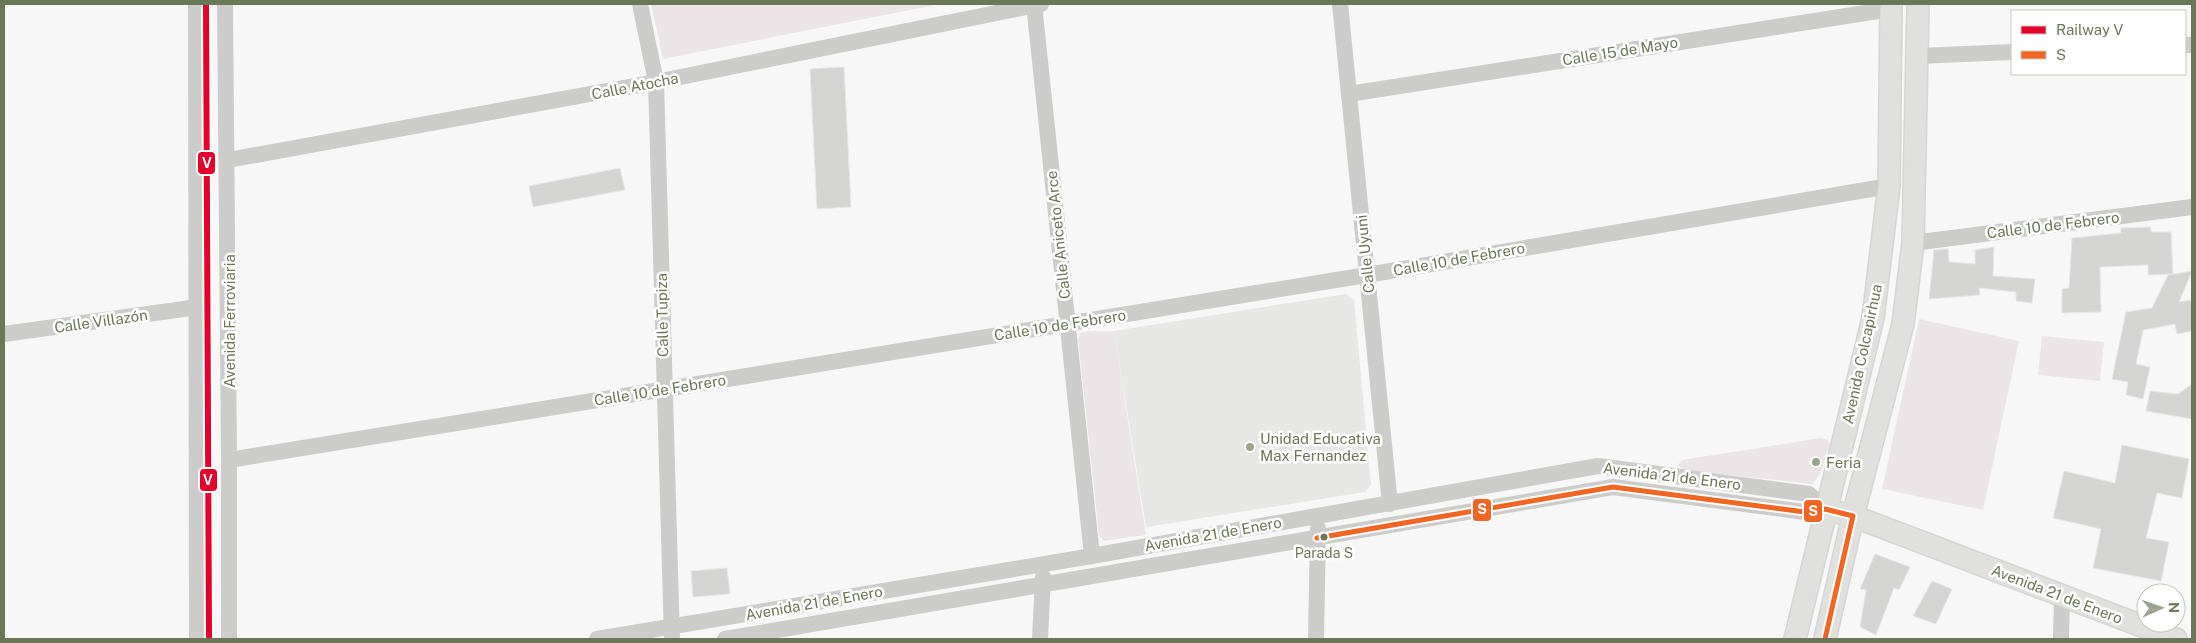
<svg xmlns="http://www.w3.org/2000/svg" width="2196" height="643" font-family="'Public Sans',sans-serif">
<style>
.built{fill:#e7e7e6}
.green{fill:#ebe5e8}
.building{fill:#d4d5d3;stroke:#e8e6e8}
.lines{fill:none;stroke-linecap:round;stroke-linejoin:round}
.major-casing{stroke:#d5d5d4;stroke-width:24}
.minor{stroke:#cccdca;stroke-width:16}
.major{stroke:#e0e1df;stroke-width:21}
.bus-1-casing{stroke:#fff;stroke-width:9}
.bus-1{stroke:#f26522;stroke-width:5}
.rail-1-casing{stroke:#fff;stroke-width:10}
.rail-1{stroke:#e4002b;stroke-width:6}
.poi-dot{fill:#9ca490;stroke:#fff;stroke-width:2}
.bus-dot{fill:#6a7858;stroke:#fff;stroke-width:2}
.labels{text-anchor:middle;dominant-baseline:central;stroke-width:5;stroke-linejoin:round;paint-order:stroke}
.bus-label{font-size:14px;fill:#6a7858;stroke:#fff}
.street-label{font-size:15px;fill:#6a7858;stroke:#fff}
.poi-label{font-size:15px;fill:#6a7858;stroke:#fff;text-anchor:start}
.line-badge{stroke:#fff;stroke-width:2}
.badge-label{font-size:14px;text-anchor:middle;font-weight:bold;fill:#fff}
</style>
<rect width="100%" height="100%" fill="#f8f7f8"/>
<!-- built -->
<path class="built" d="M 1346,294 L 1354,300 L 1371,485 L 1365,492 L 1146,527 L 1114,331 Z"/>
<!-- green -->
<g class="green">
<path d="M 651,4 L 940,4 L 663,59 Z"/>
<path d="M 1919,319 L 2019,341 L 1983,510 L 1882,489 Z"/>
<path d="M 1087,331 L 1114,331 L 1146,535 L 1104,541 L 1099,535 L 1078,339 L 1080,333 Z"/>
<path d="M 2042,336 L 2104,342 L 2100,381 L 2038,375 Z"/>
<path d="M 1820,438 L 1826,439 L 1830,444 L 1820,474 L 1812,484 L 1683,470 L 1678,465 L 1682,460 Z"/>
</g>
<!-- building -->
<g class="building">
<path d="M 844,67 L 851,207 L 817,209 L 810,69 Z"/>
<path d="M 620,168 L 625,190 L 533,207 L 529,186 Z"/>
<path d="M 2150,227 L 2151,232 L 2171,232 L 2173,274 L 2148,275 L 2148,265 L 2100,267 L 2101,312 L 2062,313 L 2062,289 L 2069,288 L 2072,238 L 2121,233 L 2121,228 Z"/>
<path d="M 1994,247 L 1993,276 L 2035,279 L 2032,303 L 2016,301 L 2016,292 L 1979,288 L 1980,295 L 1929,299 L 1934,250 L 1948,249 L 1949,262 L 1975,264 L 1975,250 Z"/>
<path d="M 2192,271 L 2179,302 L 2192,300 L 2192,331 L 2177,334 L 2175,324 L 2143,330 L 2136,364 L 2150,367 L 2143,399 L 2126,395 L 2128,382 L 2112,379 L 2126,312 L 2152,308 L 2168,275 Z"/>
<path d="M 2192,384 L 2192,419 L 2146,411 L 2150,391 L 2178,394 Z"/>
<path d="M 2122,445 L 2189,459 L 2182,498 L 2157,493 L 2146,538 L 2169,542 L 2161,581 L 2093,568 L 2101,529 L 2053,518 L 2064,471 L 2115,483 Z"/>
<path d="M 1875,554 L 1910,567 L 1899,590 L 1894,588 L 1876,635 L 1860,627 L 1866,590 L 1860,589 Z"/>
<path d="M 727,568 L 730,594 L 693,597 L 691,571 Z"/>
<path d="M 1932,581 L 1952,589 L 1936,624 L 1913,616 Z"/>
</g>
<g class="lines">
<!-- major casing -->
<g class="major-casing">
<g id="major">
<path d="M 1840,513 L 1853,516 L 2176,639"/>
<path d="M 1795,639 L 1873,318 L 1889,186 L 1891,4"/>
<path d="M 1825,639 L 1853,516 L 1903,324 L 1913,243 L 1918,4"/>
</g>
</g>
<!-- minor -->
<g class="minor">
<path d="M 196,4 L 197,639"/>
<path d="M 225,4 L 229,460 L 229,639"/>
<path d="M 640,4 L 656,82 L 672,639"/>
<path d="M 1034,4 L 1092,556"/>
<path d="M 1340,4 L 1390,504"/>
<path d="M 2185,45 L 2192,45"/>
<path d="M 1918,56 L 2012,52"/>
<path d="M 1349,94 L 1891,9"/>
<path d="M 228,160 L 656,82 L 1041,4"/>
<path d="M 1913,243 L 2192,207"/>
<path d="M 4,334 L 198,307"/>
<path d="M 229,460 L 1367,275 L 1889,186"/>
<path d="M 597,639 L 1092,556 L 1598,466 L 1809,494 L 1825,509"/>
<path d="M 725,639 L 1613,487 L 1805,512 L 1825,509"/>
<path d="M 1040,639 L 1043,577"/>
<path d="M 1316,639 L 1318,528"/>
<path d="M 2061,639 L 2062,596"/>
</g>
<!-- major -->
<use href="#major" class="major"/>
<!-- bus-1 casing -->
<g class="bus-1-casing">
<path id="bus-1" d="M 1317,538 L 1613,487 L 1805,512 L 1825,509 L 1853,516 L 1825,639"/>
</g>
<!-- bus-1 -->
<use href="#bus-1" class="bus-1"/>
<!-- rail-1 casing -->
<g class="rail-1-casing">
<path id="rail-1" d="M 206,4 L 209,639"/>
</g>
<!-- rail-1 -->
<use href="#rail-1" class="rail-1"/>
</g>
<!-- markers -->
<g class="poi-dot">
<circle cx="1250" cy="447" r="5"/>
<circle cx="1816" cy="462" r="5"/>
</g>
<circle class="bus-dot" cx="1324" cy="537" r="4.5"/>
<g class="labels">
<!-- bus labels -->
<g class="bus-label">
<text x="1324" y="553">Parada S</text>
</g>
<!-- street labels -->
<g class="street-label">
<text transform="translate(1620 51) rotate(-9)">Calle 15 de Mayo</text>
<text transform="translate(635 86) rotate(-11)">Calle Atocha</text>
<text transform="translate(2053 225) rotate(-7)">Calle 10 de Febrero</text>
<text transform="translate(1058 235) rotate(-96)">Calle Aniceto Arce</text>
<text transform="translate(1365 254) rotate(-96)">Calle Uyuni</text>
<text transform="translate(1459 259) rotate(-10)">Calle 10 de Febrero</text>
<text transform="translate(662 315) rotate(-91)">Calle Tupiza</text>
<text transform="translate(101 321) rotate(-8)">Calle Villazón</text>
<text transform="translate(229 321) rotate(-90)">Avenida Ferroviaria</text>
<text transform="translate(1060 325) rotate(-9)">Calle 10 de Febrero</text>
<text transform="translate(1862 354) rotate(-78)">Avenida Colcapirhua</text>
<text transform="translate(660 390) rotate(-9)">Calle 10 de Febrero</text>
<text transform="translate(1672 476) rotate(7)">Avenida 21 de Enero</text>
<text transform="translate(1213 534) rotate(-10)">Avenida 21 de Enero</text>
<text transform="translate(2057 594) rotate(21)">Avenida 21 de Enero</text>
<text transform="translate(814 603) rotate(-10)">Avenida 21 de Enero</text>
</g>
<!-- poi labels -->
<g class="poi-label">
<text x="1260" y="438">Unidad Educativa<tspan x="1260" dy="17">Max Fernandez</tspan></text>
<text x="1826" y="462">Feria</text>
</g>
</g>
<g class="line-badge">
<rect x="197" y="151" width="19" height="24" rx="5" fill="#e4002b"/>
<rect x="199" y="468" width="19" height="24" rx="5" fill="#e4002b"/>
<rect x="1472" y="498" width="20" height="24" rx="5" fill="#f26522"/>
<rect x="1803" y="499" width="20" height="24" rx="5" fill="#f26522"/>
</g>
<g class="badge-label">
<text x="207" y="168">V</text>
<text x="208" y="485">V</text>
<text x="1482" y="514">S</text>
<text x="1813" y="516">S</text>
</g>
<!-- border -->
<rect width="2196" height="643" fill="none" stroke="#6a7858" stroke-width="10"/>
<!-- legend -->
<rect x="2011" y="10" width="175" height="65" fill="#ffffff" stroke="#c3c9bc"/>
<rect x="2021" y="26" width="25" height="8" fill="#e4002b" stroke="#c3c9bc"/>
<text x="2056" y="35" font-size="15" fill="#6a7858">Railway V</text>
<rect x="2021" y="51" width="25" height="8" fill="#f26522" stroke="#c3c9bc"/>
<text x="2056" y="60" font-size="15" fill="#6a7858">S</text>
<!-- north arrow -->
<g transform="translate(2161 608) rotate(88)"><circle r="24" fill="#ffffff" stroke="#c3c9bc"/>
<path d="M0-4L9 19L0 12L-9 19Z" fill="#9ca490"/>
<text y="-8" font-size="14" font-weight="bold" text-anchor="middle" fill="#6a7858">N</text>
</g>
</svg>
